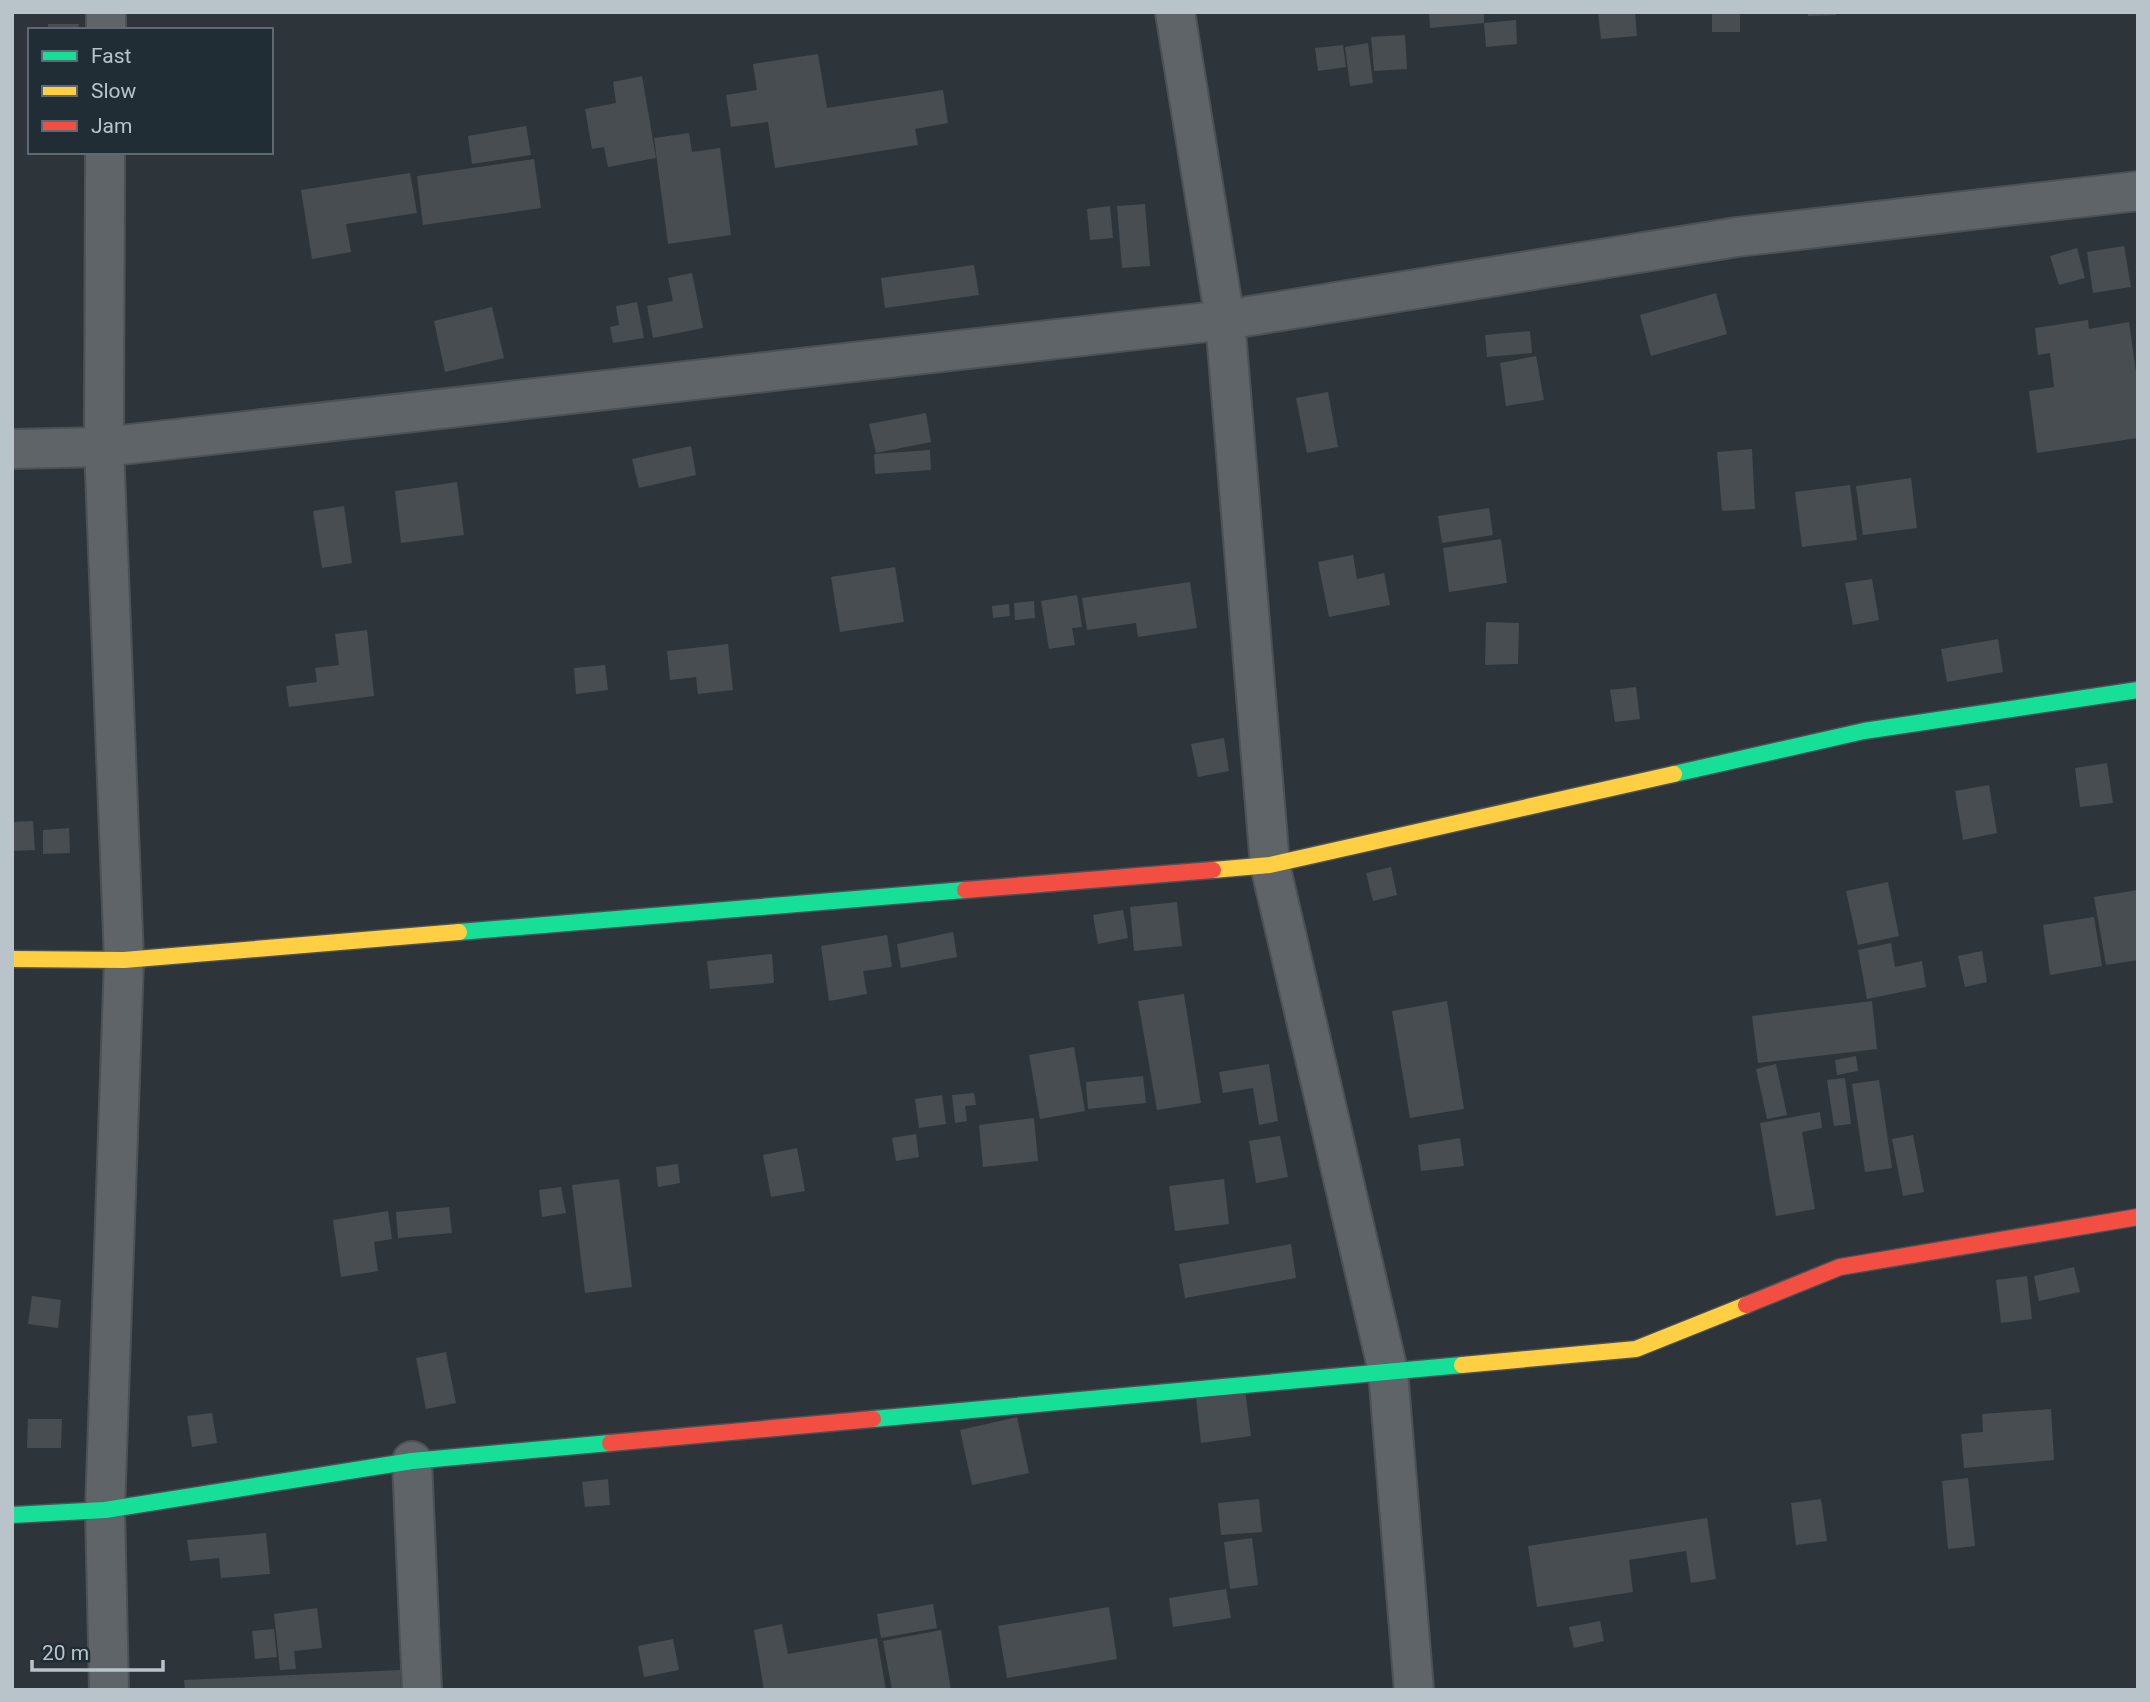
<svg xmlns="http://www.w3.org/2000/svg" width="2150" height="1702" font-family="Roboto,sans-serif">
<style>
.building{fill:#474d51}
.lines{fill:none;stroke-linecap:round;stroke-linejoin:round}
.street-casing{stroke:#4c5155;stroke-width:42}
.fast-casing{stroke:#4c5155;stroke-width:19}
.slow-casing{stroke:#4c5155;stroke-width:19}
.jam-casing{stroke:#4c5155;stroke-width:19}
.street{stroke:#5e6468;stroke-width:38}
.fast{stroke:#16e098;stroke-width:16}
.slow{stroke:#ffcf43;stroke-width:16}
.jam{stroke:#f24e42;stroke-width:16}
</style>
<rect width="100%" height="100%" fill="#2e353a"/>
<!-- building -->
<g class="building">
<path d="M 1429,12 L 1484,12 L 1484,23 L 1430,28 Z"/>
<path d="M 1598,12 L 1635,12 L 1637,36 L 1601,39 Z"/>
<rect x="1712" y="12" width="28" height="20"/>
<path d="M 1808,12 L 1836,12 L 1836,15 L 1808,16 Z"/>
<path d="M 1516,20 L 1517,44 L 1486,47 L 1484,23 Z"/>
<path d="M 48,24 L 79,24 L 78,30 L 48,30 Z"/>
<path d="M 1405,35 L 1407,69 L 1374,71 L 1371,37 Z"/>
<path d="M 1368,43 L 1373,83 L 1350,86 L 1345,47 Z"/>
<path d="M 1343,45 L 1346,67 L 1318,71 L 1315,48 Z"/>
<path d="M 818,54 L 827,108 L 943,90 L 948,123 L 915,129 L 918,145 L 775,168 L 768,122 L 731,127 L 726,95 L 757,90 L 753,64 Z"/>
<path d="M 642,76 L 656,158 L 608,167 L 604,147 L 592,149 L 585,109 L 616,103 L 613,82 Z"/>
<path d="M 526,126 L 531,155 L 472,164 L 468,136 Z"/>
<path d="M 689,133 L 692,152 L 720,148 L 731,235 L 668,244 L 654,138 Z"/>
<path d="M 534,159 L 541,208 L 423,225 L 417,176 Z"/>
<path d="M 410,173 L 417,213 L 346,224 L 351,252 L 312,259 L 301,190 Z"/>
<path d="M 1145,204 L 1150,266 L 1122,268 L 1117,206 Z"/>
<path d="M 1110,206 L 1113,238 L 1090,240 L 1087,209 Z"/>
<path d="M 2124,246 L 2131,287 L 2093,293 L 2087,252 Z"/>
<path d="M 2077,248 L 2085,278 L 2059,285 L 2050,256 Z"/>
<path d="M 974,265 L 979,295 L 885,308 L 881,278 Z"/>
<path d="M 692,273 L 703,328 L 653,338 L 647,306 L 673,301 L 668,278 Z"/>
<path d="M 1716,293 L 1727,334 L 1651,356 L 1640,315 Z"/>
<path d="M 637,302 L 644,338 L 613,343 L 610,327 L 619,325 L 616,306 Z"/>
<path d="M 492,307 L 504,358 L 445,372 L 434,321 Z"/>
<path d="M 2088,320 L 2089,329 L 2129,322 L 2138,386 L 2138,438 L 2037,453 L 2029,391 L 2054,387 L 2050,353 L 2038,355 L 2035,328 Z"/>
<path d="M 1530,331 L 1532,353 L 1487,357 L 1485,335 Z"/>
<path d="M 1536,356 L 1544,400 L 1506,406 L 1500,363 Z"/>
<path d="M 1328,392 L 1338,447 L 1307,453 L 1296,398 Z"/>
<path d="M 926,413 L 931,442 L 876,453 L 869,424 Z"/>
<path d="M 691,446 L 696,475 L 639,488 L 632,459 Z"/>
<path d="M 1752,449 L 1755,509 L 1722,511 L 1717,452 Z"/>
<path d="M 930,450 L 931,470 L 875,474 L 874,454 Z"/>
<path d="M 1911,478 L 1917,528 L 1863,535 L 1856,486 Z"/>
<path d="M 457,482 L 464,535 L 401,543 L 395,491 Z"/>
<path d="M 1850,485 L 1857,540 L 1802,547 L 1795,492 Z"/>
<path d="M 344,506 L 352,563 L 322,568 L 313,511 Z"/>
<path d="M 1489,508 L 1493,535 L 1442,543 L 1438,516 Z"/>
<path d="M 1501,539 L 1507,583 L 1449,592 L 1443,548 Z"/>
<path d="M 1353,555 L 1357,579 L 1384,573 L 1390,605 L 1329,617 L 1318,562 Z"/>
<path d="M 895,567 L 904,622 L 840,632 L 831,577 Z"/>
<path d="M 1872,579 L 1879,620 L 1853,625 L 1845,583 Z"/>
<path d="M 1190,582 L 1197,628 L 1138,637 L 1136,623 L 1087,630 L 1082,598 Z"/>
<path d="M 1077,595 L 1082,627 L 1072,628 L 1075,645 L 1049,649 L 1041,601 Z"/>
<path d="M 1034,601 L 1035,618 L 1015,620 L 1014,603 Z"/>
<path d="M 1009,604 L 1010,616 L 993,618 L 992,606 Z"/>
<path d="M 1486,622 L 1519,623 L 1518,664 L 1485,665 Z"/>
<path d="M 367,630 L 374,696 L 289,707 L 286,686 L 317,682 L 315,668 L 339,665 L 335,634 Z"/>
<path d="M 1998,639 L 2003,672 L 1947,682 L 1941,649 Z"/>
<path d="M 728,644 L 733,690 L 698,694 L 696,677 L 670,680 L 667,651 Z"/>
<path d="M 605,665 L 608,690 L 576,694 L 574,668 Z"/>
<path d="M 1636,687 L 1640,719 L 1615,722 L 1610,690 Z"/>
<path d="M 1224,738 L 1229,771 L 1198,777 L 1191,744 Z"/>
<path d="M 2107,763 L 2113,803 L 2080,807 L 2075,768 Z"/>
<path d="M 1989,785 L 1997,833 L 1963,840 L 1955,791 Z"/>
<path d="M 33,821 L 35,850 L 12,851 L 12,822 Z"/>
<path d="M 69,828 L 70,853 L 43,854 L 43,830 Z"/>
<path d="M 1391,867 L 1397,895 L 1373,901 L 1366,873 Z"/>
<path d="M 1888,882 L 1899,936 L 1858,945 L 1846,891 Z"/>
<path d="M 2138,890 L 2138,960 L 2106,965 L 2094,897 Z"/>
<path d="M 1177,902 L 1182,946 L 1134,951 L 1130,907 Z"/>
<path d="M 1123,910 L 1128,938 L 1098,944 L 1093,915 Z"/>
<path d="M 2094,917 L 2102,966 L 2050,975 L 2043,925 Z"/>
<path d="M 953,932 L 957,957 L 901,968 L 897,944 Z"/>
<path d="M 887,935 L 892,967 L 863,971 L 867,994 L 829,1001 L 821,946 Z"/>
<path d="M 1891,943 L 1895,967 L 1922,961 L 1926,987 L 1867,999 L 1858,950 Z"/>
<path d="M 1982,951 L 1987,982 L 1965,987 L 1958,956 Z"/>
<path d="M 772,954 L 774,983 L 710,989 L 707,961 Z"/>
<path d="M 1184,994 L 1201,1103 L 1157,1110 L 1138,1001 Z"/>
<path d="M 1447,1001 L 1464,1109 L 1410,1118 L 1392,1011 Z"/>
<path d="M 1872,1001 L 1877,1049 L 1758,1063 L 1752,1016 Z"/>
<path d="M 1074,1047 L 1085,1111 L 1040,1119 L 1029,1055 Z"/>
<path d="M 1856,1056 L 1858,1071 L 1837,1075 L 1835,1060 Z"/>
<path d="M 1269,1064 L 1278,1121 L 1259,1125 L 1253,1088 L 1223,1093 L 1219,1072 Z"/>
<path d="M 1776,1064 L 1787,1115 L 1767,1119 L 1756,1069 Z"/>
<path d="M 1143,1076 L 1146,1103 L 1088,1109 L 1086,1082 Z"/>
<path d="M 1845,1078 L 1851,1124 L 1834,1126 L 1827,1080 Z"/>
<path d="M 1879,1080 L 1892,1168 L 1865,1172 L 1852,1084 Z"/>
<path d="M 974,1093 L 976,1105 L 965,1106 L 967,1121 L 955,1123 L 952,1095 Z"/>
<path d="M 942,1095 L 946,1124 L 919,1128 L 915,1099 Z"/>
<path d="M 1820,1112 L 1822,1128 L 1802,1132 L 1815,1209 L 1776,1216 L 1760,1123 Z"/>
<path d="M 1034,1118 L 1038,1161 L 983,1167 L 979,1125 Z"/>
<path d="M 916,1134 L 919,1157 L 896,1161 L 892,1138 Z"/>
<path d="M 1913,1135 L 1924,1192 L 1903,1196 L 1892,1139 Z"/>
<path d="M 1280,1136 L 1288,1177 L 1256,1183 L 1249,1141 Z"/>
<path d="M 1460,1138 L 1464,1166 L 1421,1171 L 1418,1145 Z"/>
<path d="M 797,1148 L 805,1191 L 771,1197 L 763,1155 Z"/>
<path d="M 678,1164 L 680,1183 L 658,1187 L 656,1167 Z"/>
<path d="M 619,1179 L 632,1287 L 585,1293 L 572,1185 Z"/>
<path d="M 1224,1179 L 1229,1224 L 1175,1231 L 1169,1186 Z"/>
<path d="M 561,1187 L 566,1213 L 542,1217 L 539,1190 Z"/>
<path d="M 449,1207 L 452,1233 L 398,1238 L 396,1212 Z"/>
<path d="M 388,1211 L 392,1239 L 374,1242 L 378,1271 L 341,1277 L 333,1220 Z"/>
<path d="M 1291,1244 L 1296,1278 L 1185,1298 L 1179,1264 Z"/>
<path d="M 2074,1267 L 2080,1292 L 2039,1301 L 2034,1276 Z"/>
<path d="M 2027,1276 L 2032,1319 L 2001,1323 L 1996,1280 Z"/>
<path d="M 32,1296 L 61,1300 L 58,1328 L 28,1324 Z"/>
<path d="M 446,1352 L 456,1403 L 426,1409 L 416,1358 Z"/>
<path d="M 1245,1390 L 1251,1436 L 1201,1443 L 1196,1397 Z"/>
<path d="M 2051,1409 L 2054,1460 L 1964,1468 L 1961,1434 L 1983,1432 L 1982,1414 Z"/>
<path d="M 212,1413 L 217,1443 L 192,1447 L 187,1416 Z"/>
<path d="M 1017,1417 L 1029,1473 L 972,1485 L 960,1430 Z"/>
<path d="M 28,1419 L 62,1419 L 61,1448 L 27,1448 Z"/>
<path d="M 1968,1478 L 1975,1546 L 1948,1549 L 1942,1481 Z"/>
<path d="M 608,1479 L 610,1505 L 585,1507 L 582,1482 Z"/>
<path d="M 1259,1499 L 1262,1532 L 1221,1535 L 1218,1503 Z"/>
<path d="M 1821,1499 L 1827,1541 L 1796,1545 L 1791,1503 Z"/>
<path d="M 1707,1518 L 1716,1579 L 1691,1583 L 1686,1551 L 1629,1560 L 1633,1592 L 1537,1607 L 1528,1546 Z"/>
<path d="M 266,1533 L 270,1574 L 221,1578 L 219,1558 L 190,1561 L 187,1540 Z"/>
<path d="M 1252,1538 L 1258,1585 L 1230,1589 L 1224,1542 Z"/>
<path d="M 1226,1589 L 1231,1618 L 1173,1627 L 1169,1598 Z"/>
<path d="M 933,1604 L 937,1628 L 881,1638 L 877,1614 Z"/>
<path d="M 1109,1607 L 1117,1659 L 1007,1678 L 998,1626 Z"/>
<path d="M 317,1608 L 322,1648 L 294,1651 L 296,1669 L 280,1670 L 274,1614 Z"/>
<path d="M 1600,1621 L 1604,1641 L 1574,1648 L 1569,1627 Z"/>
<path d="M 782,1624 L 788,1654 L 877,1638 L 886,1690 L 764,1690 L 754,1630 Z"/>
<path d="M 274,1629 L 277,1657 L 255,1659 L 252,1631 Z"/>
<path d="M 941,1630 L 951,1690 L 892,1690 L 883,1641 Z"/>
<path d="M 673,1639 L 679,1670 L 644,1677 L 638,1646 Z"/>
<path d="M 400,1670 L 401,1690 L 185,1690 L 184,1680 Z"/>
</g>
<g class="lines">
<!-- street casing -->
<g class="street-casing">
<g id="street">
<path d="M 1175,12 L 1225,320 L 1270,865 L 1388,1371 L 1414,1690"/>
<path d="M 106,30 L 106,12"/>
<path d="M 105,152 L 104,447 L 124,960 L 105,1510 L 109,1690"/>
<path d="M 12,449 L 104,447 L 1225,320 L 1737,237 L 2138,191"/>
<path d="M 412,1461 L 422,1690"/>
</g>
</g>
<!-- fast casing -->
<g class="fast-casing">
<g id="fast">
<path d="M 1674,774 L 1864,731 L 2138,690"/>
<path d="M 459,932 L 965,890"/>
<path d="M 873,1419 L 1462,1365"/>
<path d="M 12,1515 L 105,1510 L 412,1461 L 610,1443"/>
</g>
</g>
<!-- slow casing -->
<g class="slow-casing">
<g id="slow">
<path d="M 1213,870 L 1270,865 L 1674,774"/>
<path d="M 12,959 L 124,960 L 459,932"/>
<path d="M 1462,1365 L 1636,1349 L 1746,1305"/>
</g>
</g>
<!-- jam casing -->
<g class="jam-casing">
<g id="jam">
<path d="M 965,890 L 1213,870"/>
<path d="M 1746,1305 L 1840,1267 L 2138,1217"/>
<path d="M 610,1443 L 873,1419"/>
</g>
</g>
<!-- street -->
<use href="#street" class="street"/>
<!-- fast -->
<use href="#fast" class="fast"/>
<!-- slow -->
<use href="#slow" class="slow"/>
<!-- jam -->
<use href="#jam" class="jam"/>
</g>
<!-- border -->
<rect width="2150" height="1702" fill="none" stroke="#b9c3ca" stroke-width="28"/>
<!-- legend -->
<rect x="28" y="28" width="245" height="126" fill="#212d35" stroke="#5e6971" stroke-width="2"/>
<rect x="42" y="51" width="35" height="10" fill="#16e098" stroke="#5e6971" stroke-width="2"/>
<text x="91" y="63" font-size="21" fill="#b9c3ca">Fast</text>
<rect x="42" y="86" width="35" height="10" fill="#ffcf43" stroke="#5e6971" stroke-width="2"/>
<text x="91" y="98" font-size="21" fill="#b9c3ca">Slow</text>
<rect x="42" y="121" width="35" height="10" fill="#f24e42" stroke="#5e6971" stroke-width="2"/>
<text x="91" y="133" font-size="21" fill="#b9c3ca">Jam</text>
<!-- scale -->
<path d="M32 1660v10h131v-10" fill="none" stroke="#b9c3ca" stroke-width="3.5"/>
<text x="42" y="1660" font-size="21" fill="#b9c3ca" stroke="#212d35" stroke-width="5" paint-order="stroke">20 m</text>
</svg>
